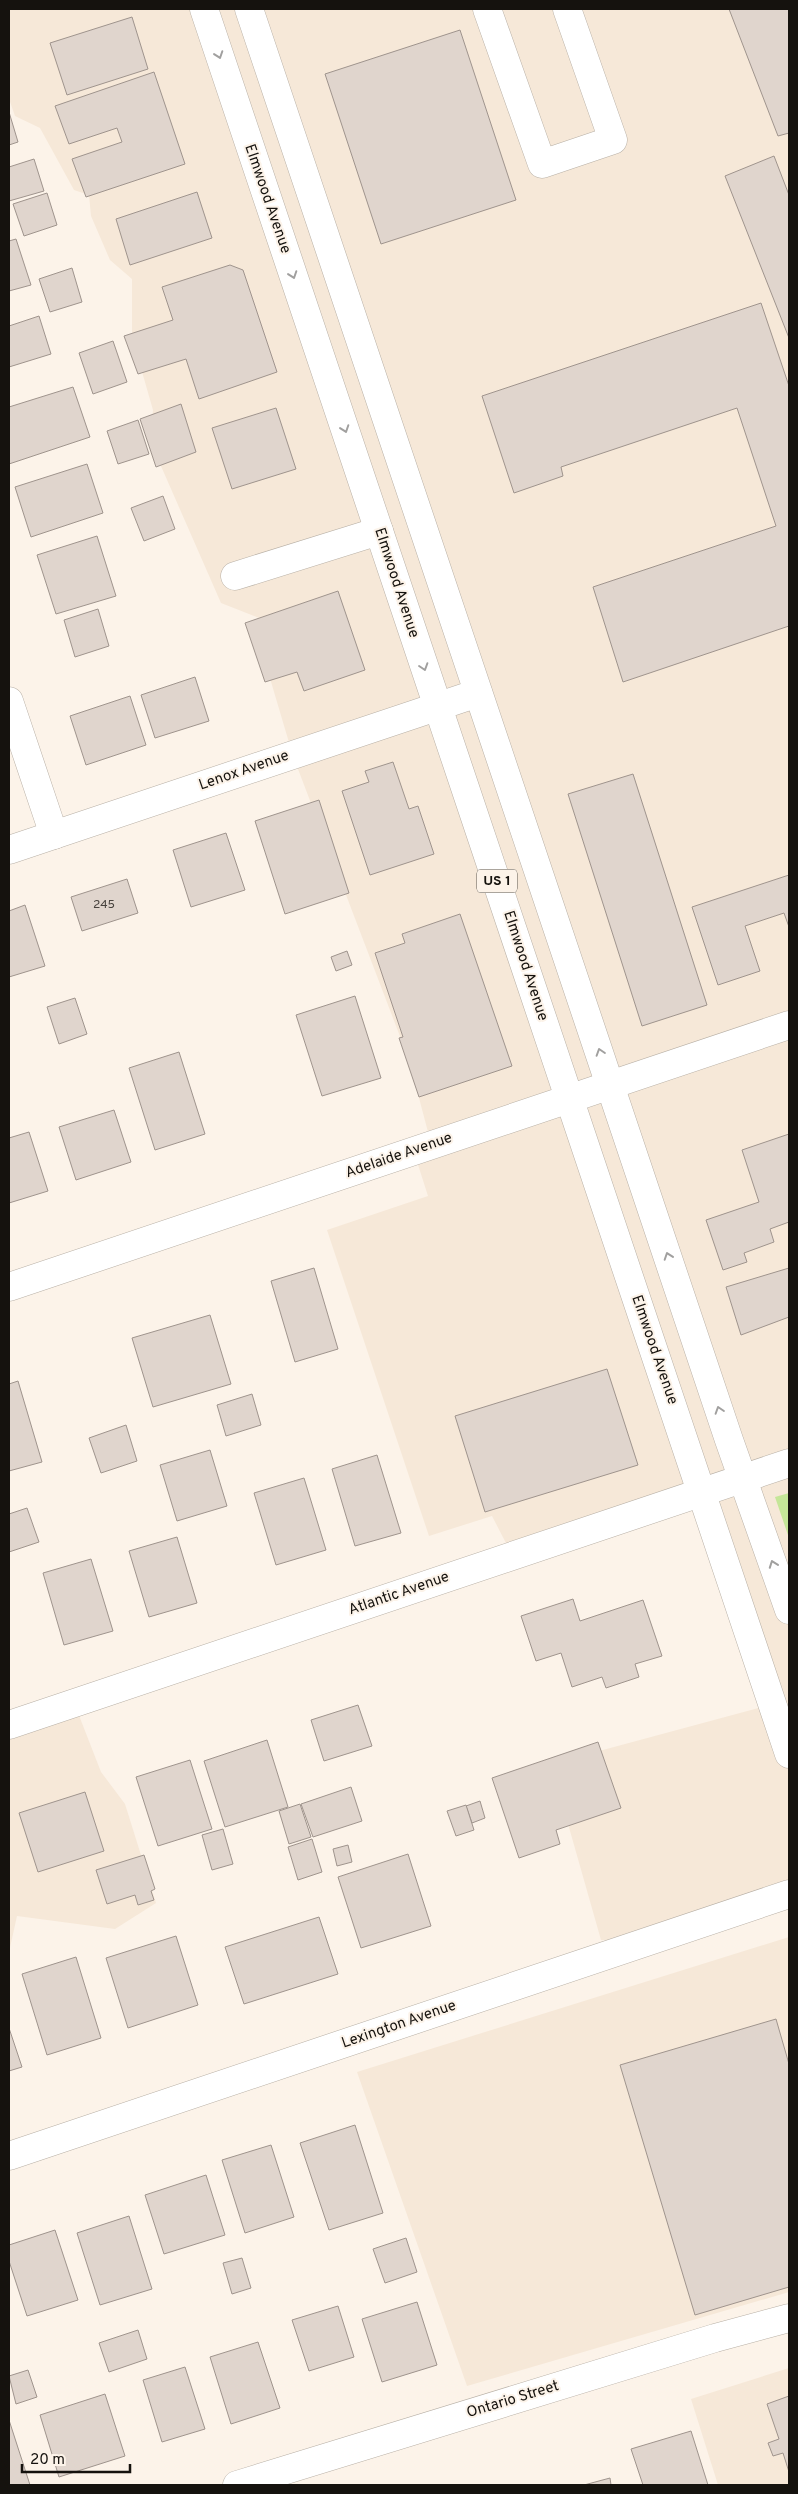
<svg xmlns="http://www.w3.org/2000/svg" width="798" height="2494" font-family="Overpass,sans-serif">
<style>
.built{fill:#f6e8d8}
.green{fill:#c5e698}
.building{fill:#e0d5cd;stroke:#9f948d}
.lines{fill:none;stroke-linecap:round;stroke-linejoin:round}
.minor-casing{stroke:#b8b0a6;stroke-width:29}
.major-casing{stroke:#b8b0a6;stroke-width:29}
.minor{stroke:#fff;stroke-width:28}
.major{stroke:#fff;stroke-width:28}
.oneway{stroke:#a1a09f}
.labels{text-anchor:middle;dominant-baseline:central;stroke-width:4;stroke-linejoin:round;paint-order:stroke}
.number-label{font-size:12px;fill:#48433e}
.shield{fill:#fcf3e9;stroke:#5a5650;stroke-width:1}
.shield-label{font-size:14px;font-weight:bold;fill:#15120e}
.street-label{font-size:15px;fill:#15120e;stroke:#fcf3e9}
</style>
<rect width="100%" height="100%" fill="#fcf3e9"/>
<!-- built -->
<g class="built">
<path d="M 9,9 L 789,9 L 789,1892 L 617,1940 L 601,1940 L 551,1764 L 766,1706 L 700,1499 L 508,1547 L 492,1516 L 429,1536 L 327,1230 L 428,1196 L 413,1149 L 428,1132 L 409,1060 L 293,756 L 269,675 L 267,621 L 221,603 L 150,441 L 153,410 L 132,337 L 132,279 L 110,260 L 91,216 L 89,195 L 74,190 L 40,128 L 15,116 L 9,99 Z"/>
<path d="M 73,1700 L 101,1772 L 125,1804 L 156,1903 L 115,1929 L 17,1916 L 9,1952 L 9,1714 Z"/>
<path d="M 789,1937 L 789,2292 L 467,2386 L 357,2072 Z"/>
<path d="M 789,2368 L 789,2485 L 718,2485 L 691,2399 Z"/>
</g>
<!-- green -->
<path class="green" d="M 789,1493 L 789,1538 L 775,1497 Z"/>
<!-- building -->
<g class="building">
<path d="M 729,9 L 789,9 L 789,133 L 778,136 Z"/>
<path d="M 132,17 L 148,69 L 67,95 L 50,43 Z"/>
<path d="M 460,30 L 516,200 L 381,244 L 325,74 Z"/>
<path d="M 154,72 L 185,164 L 86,197 L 72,159 L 122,142 L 117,128 L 69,144 L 55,106 Z"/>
<path d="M 9,112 L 18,142 L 9,145 Z"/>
<path d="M 774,156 L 789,195 L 789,338 L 725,176 Z"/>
<path d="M 34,159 L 44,191 L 9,201 L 9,167 Z"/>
<path d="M 197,192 L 212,238 L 130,265 L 116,219 Z"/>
<path d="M 47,193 L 57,225 L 24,236 L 13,204 Z"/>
<path d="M 16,239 L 31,285 L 9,291 L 9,241 Z"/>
<path d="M 230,265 L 243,270 L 277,372 L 199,399 L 186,359 L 138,374 L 124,336 L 173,320 L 162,287 Z"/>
<path d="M 72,268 L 82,302 L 50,312 L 39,279 Z"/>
<path d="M 761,303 L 789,386 L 789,626 L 623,682 L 593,587 L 776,526 L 737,408 L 561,467 L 563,476 L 514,493 L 482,396 Z"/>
<path d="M 39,316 L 51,354 L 9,367 L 9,326 Z"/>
<path d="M 113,341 L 127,382 L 93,394 L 79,353 Z"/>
<path d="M 73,387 L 90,437 L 9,464 L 9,407 Z"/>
<path d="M 181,404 L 196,452 L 156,467 L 140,419 Z"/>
<path d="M 276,408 L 296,469 L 232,489 L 212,428 Z"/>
<path d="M 138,420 L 149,454 L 118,464 L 107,431 Z"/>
<path d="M 87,464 L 103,513 L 31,537 L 15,487 Z"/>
<path d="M 163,496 L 175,529 L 144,541 L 131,508 Z"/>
<path d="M 97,536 L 116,596 L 56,614 L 37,555 Z"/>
<path d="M 338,591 L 365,670 L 304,691 L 297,672 L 265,682 L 245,623 Z"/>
<path d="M 98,609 L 109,646 L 75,657 L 64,620 Z"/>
<path d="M 195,677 L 209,721 L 155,738 L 141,695 Z"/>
<path d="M 130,696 L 146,745 L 86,765 L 70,716 Z"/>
<path d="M 393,762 L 409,809 L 418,806 L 434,854 L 370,875 L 342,791 L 369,782 L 365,771 Z"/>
<path d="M 633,774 L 707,1005 L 642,1026 L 568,794 Z"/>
<path d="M 319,800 L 349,893 L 285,914 L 255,821 Z"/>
<path d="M 226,833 L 245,890 L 191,907 L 173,850 Z"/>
<path d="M 789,875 L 789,927 L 784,913 L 745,926 L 760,971 L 718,985 L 692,907 Z"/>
<path d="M 127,879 L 138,913 L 82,931 L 71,897 Z"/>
<path d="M 25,905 L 45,966 L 9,977 L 9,911 Z"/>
<path d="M 460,914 L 512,1066 L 419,1097 L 399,1038 L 403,1037 L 375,953 L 405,943 L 402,934 Z"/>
<path d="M 347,951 L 352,965 L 336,971 L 331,957 Z"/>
<path d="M 355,996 L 381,1078 L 322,1096 L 296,1015 Z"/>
<path d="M 75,998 L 87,1034 L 59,1044 L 47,1007 Z"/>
<path d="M 179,1052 L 205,1134 L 155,1150 L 129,1068 Z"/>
<path d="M 114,1110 L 131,1162 L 76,1180 L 59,1127 Z"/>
<path d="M 29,1132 L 48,1191 L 9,1203 L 9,1138 Z"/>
<path d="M 789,1134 L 789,1222 L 770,1229 L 774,1242 L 744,1253 L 747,1262 L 723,1270 L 706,1220 L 759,1202 L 742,1150 Z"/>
<path d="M 314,1268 L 338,1349 L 295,1362 L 271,1281 Z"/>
<path d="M 789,1268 L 789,1317 L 741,1335 L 726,1287 Z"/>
<path d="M 210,1315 L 231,1384 L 153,1407 L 132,1338 Z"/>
<path d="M 607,1369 L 638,1465 L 485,1512 L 455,1416 Z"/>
<path d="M 18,1381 L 42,1462 L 9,1471 L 9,1384 Z"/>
<path d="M 252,1394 L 261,1425 L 226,1436 L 217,1405 Z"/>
<path d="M 126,1425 L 137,1461 L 101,1473 L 89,1438 Z"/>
<path d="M 210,1450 L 227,1506 L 177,1521 L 160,1465 Z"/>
<path d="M 377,1455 L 401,1533 L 355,1546 L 332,1469 Z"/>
<path d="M 304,1478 L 326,1550 L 276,1565 L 254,1493 Z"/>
<path d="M 27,1508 L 39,1542 L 9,1552 L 9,1514 Z"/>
<path d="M 177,1537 L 197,1603 L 149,1617 L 129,1551 Z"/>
<path d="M 91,1559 L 113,1631 L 64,1645 L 43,1573 Z"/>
<path d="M 573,1599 L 580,1621 L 643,1600 L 662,1656 L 635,1664 L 639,1677 L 606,1688 L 602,1677 L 572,1687 L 561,1653 L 536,1661 L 521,1616 Z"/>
<path d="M 358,1705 L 372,1746 L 324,1761 L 311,1720 Z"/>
<path d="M 267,1740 L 288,1807 L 225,1827 L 204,1761 Z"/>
<path d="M 598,1742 L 621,1808 L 556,1830 L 560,1844 L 519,1858 L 492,1778 Z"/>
<path d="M 190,1760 L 212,1829 L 158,1846 L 136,1777 Z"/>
<path d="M 351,1787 L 362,1821 L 313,1837 L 301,1804 Z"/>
<path d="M 85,1792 L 104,1851 L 38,1872 L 19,1813 Z"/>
<path d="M 480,1801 L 485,1818 L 472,1823 L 466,1806 Z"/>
<path d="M 300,1804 L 311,1837 L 289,1844 L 279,1811 Z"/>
<path d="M 466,1805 L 474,1830 L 456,1836 L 447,1811 Z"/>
<path d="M 223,1829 L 233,1864 L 212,1870 L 202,1835 Z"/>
<path d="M 312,1839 L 322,1872 L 298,1880 L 288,1847 Z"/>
<path d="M 348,1845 L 352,1862 L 337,1866 L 333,1849 Z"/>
<path d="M 408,1854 L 431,1926 L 361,1948 L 338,1877 Z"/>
<path d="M 144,1855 L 155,1889 L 151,1891 L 154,1900 L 138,1905 L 135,1895 L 107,1904 L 96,1870 Z"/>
<path d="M 319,1917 L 338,1974 L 244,2004 L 225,1947 Z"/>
<path d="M 176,1936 L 198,2005 L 128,2028 L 106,1958 Z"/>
<path d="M 76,1957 L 101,2038 L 47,2055 L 22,1974 Z"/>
<path d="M 776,2019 L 789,2064 L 789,2287 L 695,2315 L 620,2065 Z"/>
<path d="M 9,2028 L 22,2067 L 9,2071 Z"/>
<path d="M 355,2125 L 383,2213 L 329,2230 L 300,2143 Z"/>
<path d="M 271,2145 L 294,2217 L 245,2233 L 222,2160 Z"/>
<path d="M 206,2175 L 225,2235 L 164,2254 L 145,2195 Z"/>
<path d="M 129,2216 L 152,2289 L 100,2305 L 77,2233 Z"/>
<path d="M 55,2230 L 78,2300 L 27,2316 L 9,2261 L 9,2245 Z"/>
<path d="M 406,2238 L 417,2272 L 385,2283 L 373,2249 Z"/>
<path d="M 242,2258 L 251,2288 L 232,2294 L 223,2263 Z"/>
<path d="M 417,2302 L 437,2365 L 382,2382 L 362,2319 Z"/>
<path d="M 338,2306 L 354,2357 L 309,2371 L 292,2320 Z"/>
<path d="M 138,2330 L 147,2359 L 109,2372 L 99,2343 Z"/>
<path d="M 258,2342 L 280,2408 L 231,2424 L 210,2357 Z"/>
<path d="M 185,2367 L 205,2429 L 162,2442 L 143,2380 Z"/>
<path d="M 28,2370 L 37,2397 L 16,2404 L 9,2376 Z"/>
<path d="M 105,2394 L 125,2456 L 59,2477 L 40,2415 Z"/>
<path d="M 789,2396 L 789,2472 L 783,2453 L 773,2456 L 768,2443 L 779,2439 L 767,2404 Z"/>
<path d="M 9,2420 L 30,2485 L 9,2485 Z"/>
<path d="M 691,2431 L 708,2485 L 643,2485 L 631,2449 Z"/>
<path d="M 610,2478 L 611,2485 L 584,2485 Z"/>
</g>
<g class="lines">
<!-- minor casing -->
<g class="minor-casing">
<g id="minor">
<path d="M 487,9 L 542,164 L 613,140 L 567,9"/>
<path d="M 235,576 L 379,531"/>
<path d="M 9,701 L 54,835"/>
<path d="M 9,850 L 478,693"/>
<path d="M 9,1287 L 789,1025"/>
<path d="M 9,1725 L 789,1463"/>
<path d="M 9,2156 L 789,1894"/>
<path d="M 237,2485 L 715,2338 L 789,2318"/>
</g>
</g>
<!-- major casing -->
<g class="major-casing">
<g id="major">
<path d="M 204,9 L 789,1754"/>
<path d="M 249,9 L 729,1440 L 789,1610"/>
</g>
</g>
<!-- minor -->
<use href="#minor" class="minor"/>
<!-- major -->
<use href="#major" class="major"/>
</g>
<!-- one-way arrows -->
<defs><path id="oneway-chevron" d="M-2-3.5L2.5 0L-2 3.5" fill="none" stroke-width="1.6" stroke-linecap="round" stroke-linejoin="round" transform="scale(1.25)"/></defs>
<g class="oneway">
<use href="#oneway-chevron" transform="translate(219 55) rotate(71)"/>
<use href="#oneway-chevron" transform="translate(293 275) rotate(71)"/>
<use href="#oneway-chevron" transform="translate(345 429) rotate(71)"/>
<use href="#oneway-chevron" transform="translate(424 667) rotate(72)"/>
<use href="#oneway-chevron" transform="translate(600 1052) rotate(-108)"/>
<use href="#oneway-chevron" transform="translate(668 1256) rotate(-109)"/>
<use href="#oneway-chevron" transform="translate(719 1410) rotate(-108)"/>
<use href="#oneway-chevron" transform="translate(773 1564) rotate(-110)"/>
</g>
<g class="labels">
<!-- number labels -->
<g class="number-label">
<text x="104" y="905">245</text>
</g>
<!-- shield labels -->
<rect class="shield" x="477" y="869.5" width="40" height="23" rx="4"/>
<g class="shield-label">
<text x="497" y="881">US 1</text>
</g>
<!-- street labels -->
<g class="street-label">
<text transform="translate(267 199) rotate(71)">Elmwood Avenue</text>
<text transform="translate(396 583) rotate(72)">Elmwood Avenue</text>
<text transform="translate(244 771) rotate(-19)">Lenox Avenue</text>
<text transform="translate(525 966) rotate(72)">Elmwood Avenue</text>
<text transform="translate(399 1156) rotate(-19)">Adelaide Avenue</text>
<text transform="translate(654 1350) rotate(71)">Elmwood Avenue</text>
<text transform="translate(399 1594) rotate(-19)">Atlantic Avenue</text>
<text transform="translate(399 2025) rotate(-19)">Lexington Avenue</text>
<text transform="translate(513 2400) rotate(-17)">Ontario Street</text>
</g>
</g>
<!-- border -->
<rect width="798" height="2494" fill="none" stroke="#15120e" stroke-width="20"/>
<!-- scale -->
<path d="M22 2464v8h108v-8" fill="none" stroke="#15120e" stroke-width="2.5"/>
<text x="30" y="2464" font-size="15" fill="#15120e" stroke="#fcf3e9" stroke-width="4" paint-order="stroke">20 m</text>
</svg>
